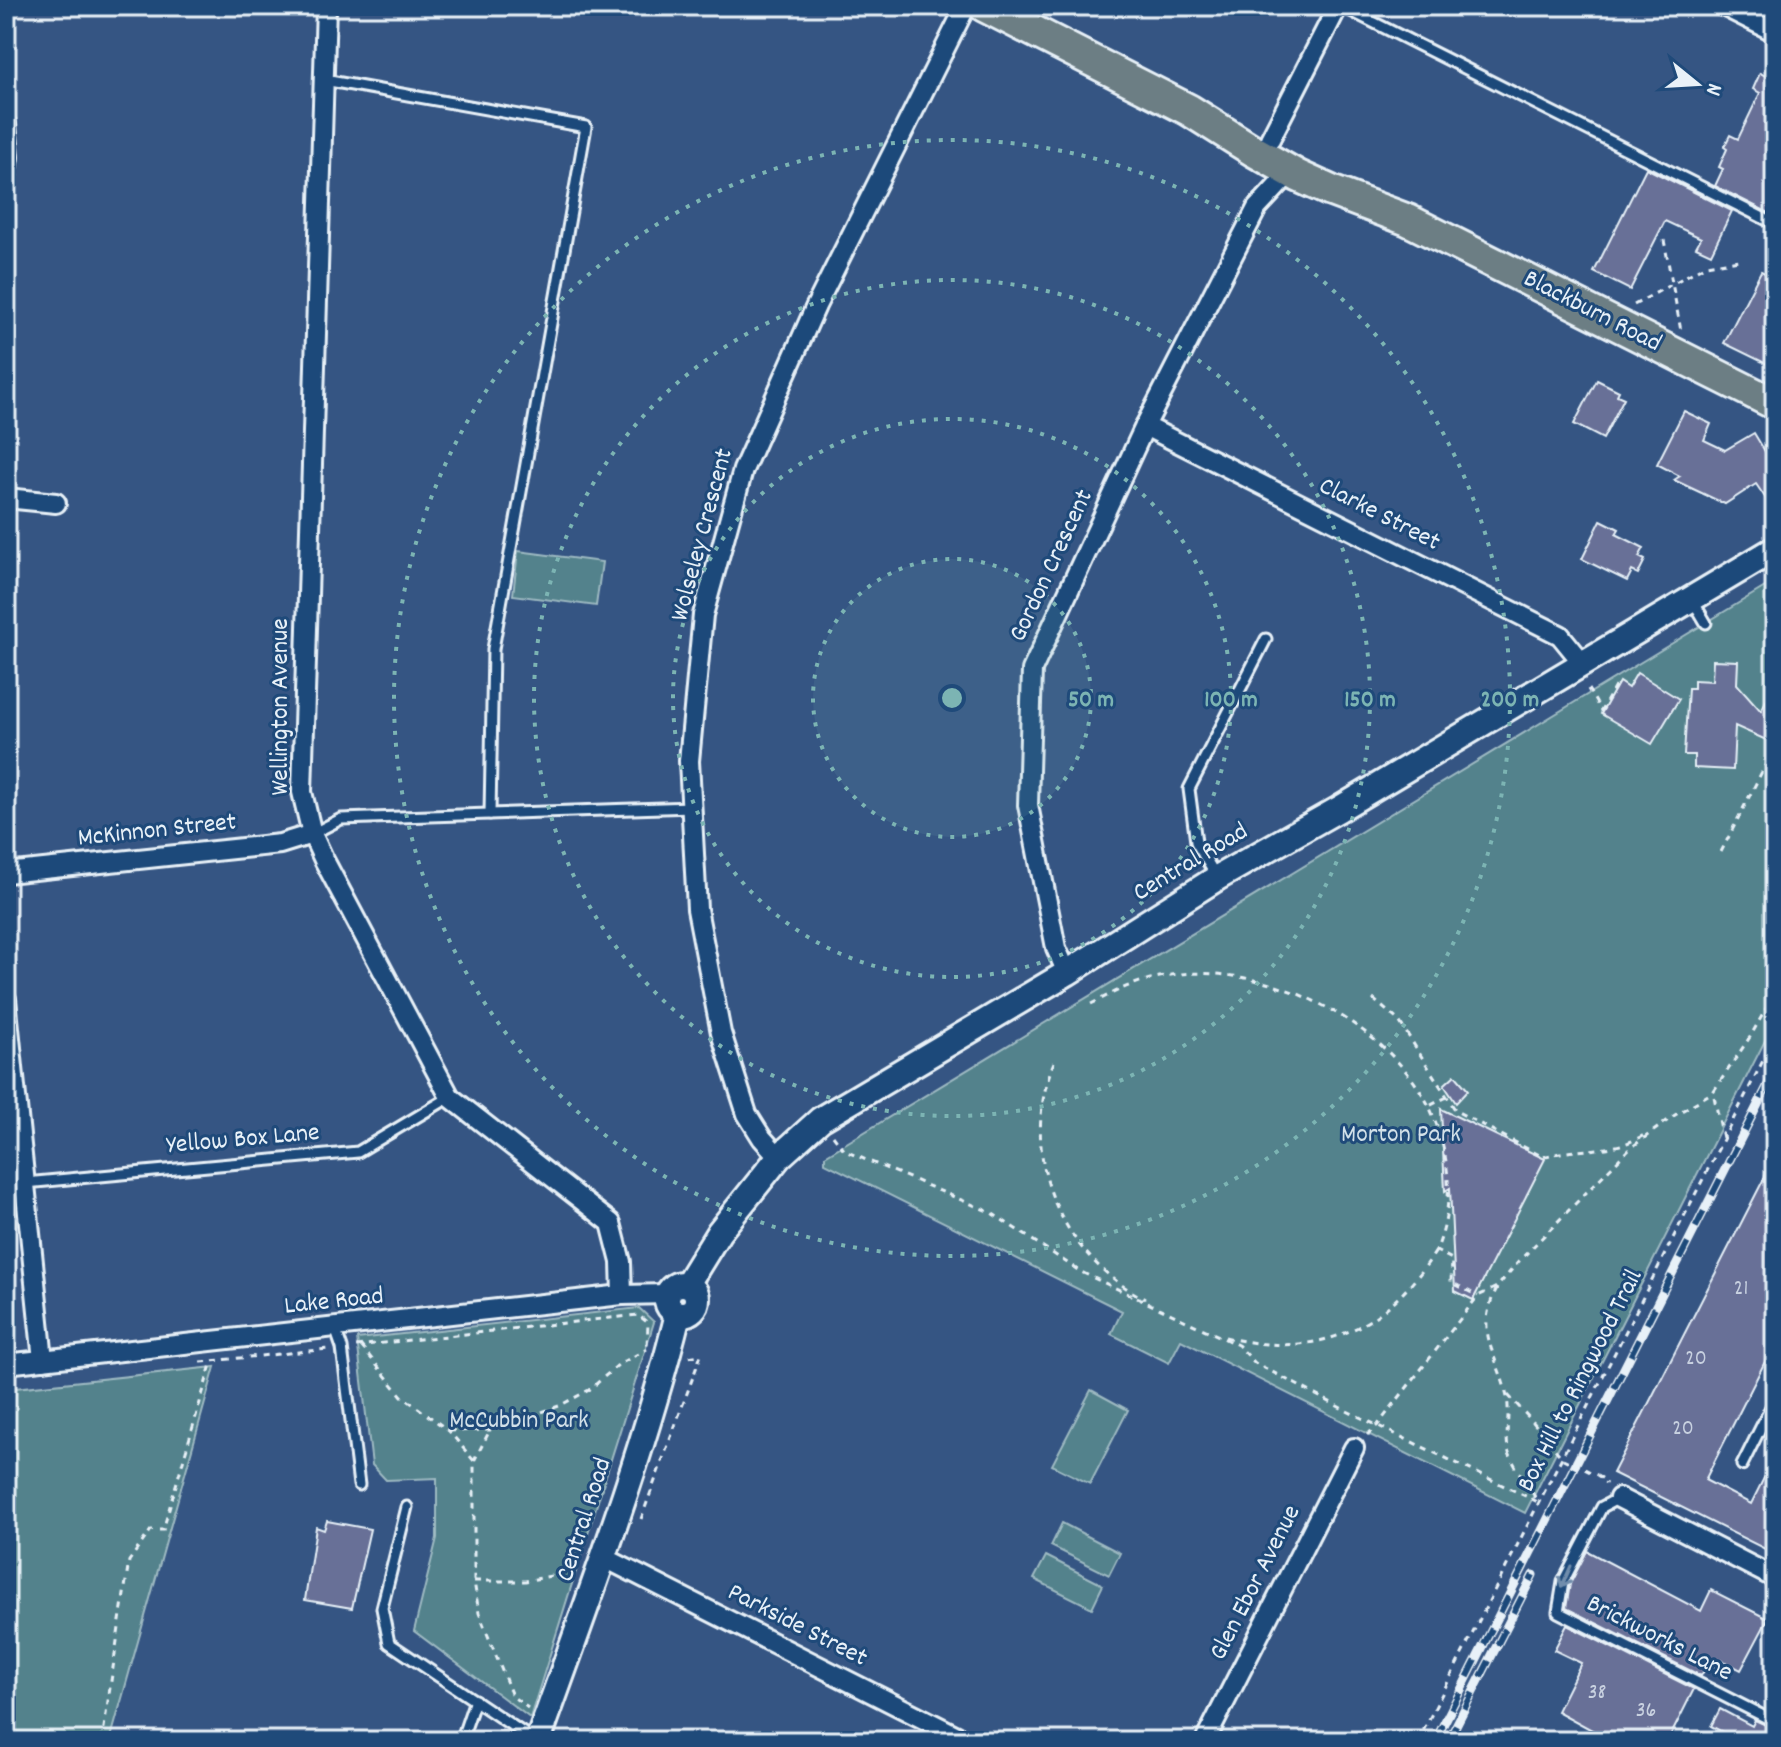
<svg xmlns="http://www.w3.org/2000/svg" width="1781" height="1747" font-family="Dekko,sans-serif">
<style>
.green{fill:#53828c;stroke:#9ebac2;stroke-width:2}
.building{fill:#677097;stroke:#e8f1f8;stroke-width:2}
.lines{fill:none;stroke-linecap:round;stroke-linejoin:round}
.service-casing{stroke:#e8f1f8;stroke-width:15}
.minor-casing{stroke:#e8f1f8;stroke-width:24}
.tertiary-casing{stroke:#e8f1f8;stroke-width:30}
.primary-casing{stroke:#e8f1f8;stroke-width:36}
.path{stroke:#e8f1f8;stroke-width:3;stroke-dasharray:6 6;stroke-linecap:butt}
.service{stroke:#1f4a7a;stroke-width:9}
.minor{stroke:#1f4a7a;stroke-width:18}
.tertiary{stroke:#1f4a7a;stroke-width:24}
.primary{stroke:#6c7e84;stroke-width:30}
.rail-casing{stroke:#e8f1f8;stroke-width:9}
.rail{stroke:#1f4a7a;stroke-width:6;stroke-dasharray:18;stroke-linecap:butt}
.path-bridge{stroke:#e8f1f8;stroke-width:3;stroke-dasharray:6 6;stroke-linecap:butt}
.oneway{stroke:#6f8dac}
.ring{fill:none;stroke:#7cb4b3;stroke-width:4;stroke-dasharray:4 8}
.labels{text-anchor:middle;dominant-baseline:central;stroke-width:6;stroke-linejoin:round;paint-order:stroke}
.number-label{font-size:22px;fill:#c8d1e0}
.street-label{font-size:26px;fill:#e8f1f8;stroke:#1f4a7a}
.park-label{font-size:26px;fill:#d2e0e8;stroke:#1f4a7a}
.centre{fill:#7cb4b3;stroke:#1f4a7a;stroke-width:4}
.ring-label{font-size:24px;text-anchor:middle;font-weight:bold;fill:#7cb4b3;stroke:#1f4a7a;stroke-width:6;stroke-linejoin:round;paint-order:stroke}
</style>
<rect width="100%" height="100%" fill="#355583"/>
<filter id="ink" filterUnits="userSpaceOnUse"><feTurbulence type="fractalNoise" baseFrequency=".0125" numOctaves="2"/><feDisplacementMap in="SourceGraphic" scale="16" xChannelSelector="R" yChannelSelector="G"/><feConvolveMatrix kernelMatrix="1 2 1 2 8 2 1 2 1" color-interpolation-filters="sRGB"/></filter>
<g filter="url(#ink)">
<!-- green -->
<g class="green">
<path d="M 518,551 L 602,562 L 596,606 L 513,595 Z"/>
<path d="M 1775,581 L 1775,1021 L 1525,1513 L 1181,1340 L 1169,1363 L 1111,1334 L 1122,1311 L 825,1163 L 825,1156 Z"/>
<path d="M 639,1308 L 654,1322 L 530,1718 L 414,1631 L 437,1538 L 437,1478 L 386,1480 L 372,1465 L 357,1339 Z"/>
<path d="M 215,1367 L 110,1741 L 6,1741 L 6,1389 Z"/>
<path d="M 1091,1390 L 1128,1410 L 1090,1484 L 1052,1465 Z"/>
<path d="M 1062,1523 L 1120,1553 L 1109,1575 L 1051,1546 Z"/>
<path d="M 1046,1556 L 1103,1585 L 1092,1608 L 1034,1579 Z"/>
</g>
<!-- building -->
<g class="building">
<path d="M 1775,62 L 1775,216 L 1715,186 L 1723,169 L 1719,167 L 1727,149 L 1724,147 L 1730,135 L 1738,139 L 1760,93 L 1753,89 L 1760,73 L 1768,77 Z"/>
<path d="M 1646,168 L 1732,211 L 1711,254 L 1696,247 L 1701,238 L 1665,221 L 1630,290 L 1594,272 Z"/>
<path d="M 1761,271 L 1775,278 L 1775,368 L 1724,343 Z"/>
<path d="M 1597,380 L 1619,391 L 1617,395 L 1624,398 L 1603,439 L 1574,424 Z"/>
<path d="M 1684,411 L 1711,424 L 1704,440 L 1725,450 L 1754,433 L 1775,468 L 1775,512 L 1756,484 L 1725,504 L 1674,480 L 1680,476 L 1657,464 Z"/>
<path d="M 1601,520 L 1619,529 L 1616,534 L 1644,548 L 1639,557 L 1645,560 L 1638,574 L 1632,571 L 1627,581 L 1582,559 Z"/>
<path d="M 1713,660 L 1738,661 L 1737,684 L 1761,711 L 1775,683 L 1775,744 L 1735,726 L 1733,770 L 1694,768 L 1694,755 L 1684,755 L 1688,688 L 1694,688 L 1694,680 L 1712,681 Z"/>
<path d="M 1637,673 L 1679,699 L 1652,744 L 1601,714 L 1619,682 L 1628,688 Z"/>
<path d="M 1455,1075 L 1468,1090 L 1456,1103 L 1444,1085 Z"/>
<path d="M 1441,1109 L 1545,1159 L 1473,1300 L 1455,1291 L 1450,1188 L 1445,1191 Z"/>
<path d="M 1775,1157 L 1775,1342 L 1705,1480 L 1751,1504 L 1775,1456 L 1775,1535 L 1767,1550 L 1613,1473 Z"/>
<path d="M 327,1521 L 370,1529 L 352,1608 L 305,1600 L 316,1527 L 324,1530 Z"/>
<path d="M 1587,1551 L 1701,1611 L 1711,1590 L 1768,1619 L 1741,1670 L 1720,1659 L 1715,1669 L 1707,1665 L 1701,1676 L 1566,1608 L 1570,1584 Z"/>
<path d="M 1567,1625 L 1694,1689 L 1668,1741 L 1612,1741 L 1557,1711 L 1581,1663 L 1554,1650 Z"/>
<path d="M 1720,1709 L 1752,1726 L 1755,1720 L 1775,1729 L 1775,1741 L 1725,1741 L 1728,1735 L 1711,1726 Z"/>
</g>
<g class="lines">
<!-- service casing -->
<g class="service-casing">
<g id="service">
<path d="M 1341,6 L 1775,224"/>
<path d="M 324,80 L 586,127 L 493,649 L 490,814"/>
<path d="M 1693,601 L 1706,623"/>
<path d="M 312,834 L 341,819 L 692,807"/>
<path d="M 1217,878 L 1196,842 L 1189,789 L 1266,639"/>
<path d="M 25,1183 L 358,1152 L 450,1097"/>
<path d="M 335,1328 L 342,1348 L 359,1485"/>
<path d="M 1742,1465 L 1775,1399"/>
<path d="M 1619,1498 L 1602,1507 L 1563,1582 L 1558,1612 L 1775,1722"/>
<path d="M 407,1507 L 382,1608 L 389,1643 L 535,1741"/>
<path d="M 461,1741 L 475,1700"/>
</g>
</g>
<!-- minor casing -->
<g class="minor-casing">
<g id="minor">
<path d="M 326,6 L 302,792 L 312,834 L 324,860 L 450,1097 L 611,1223 L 621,1262 L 622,1295"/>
<path d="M 1723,6 L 1775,32"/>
<path d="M 6,124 L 9,157 L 6,176"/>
<path d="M 1270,139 L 1338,6"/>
<path d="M 1145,426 L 1560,635 L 1582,662"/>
<path d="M 6,498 L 56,503"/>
<path d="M 6,873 L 280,844 L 312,834"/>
<path d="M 1067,973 L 1056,948 L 1028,805 L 1032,670 L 1145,426 L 1257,208 L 1283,180 L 1298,176"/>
<path d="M 6,999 L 43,1360"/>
<path d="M 779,1157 L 762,1138 L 747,1114 L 721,1033 L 697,909 L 689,761 L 703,615 L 743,470 L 816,306 L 966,6"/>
<path d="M 6,1364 L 622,1295 L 668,1294"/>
<path d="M 1619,1498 L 1775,1578"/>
<path d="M 603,1557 L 967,1741"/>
<path d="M 1205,1741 L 1354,1448"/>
</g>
</g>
<!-- tertiary casing -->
<g class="tertiary-casing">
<g id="tertiary">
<circle cx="682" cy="1299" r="15"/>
<path d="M 687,1284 L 719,1232 L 779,1157 L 821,1119 L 1067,973 L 1217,878 L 1339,809 L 1775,549"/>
<path d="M 538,1741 C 588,1600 642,1459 678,1314"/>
</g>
</g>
<!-- primary casing -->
<g class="primary-casing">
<path id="primary" d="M 984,6 L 1189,110 L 1254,151 L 1298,176 L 1331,191 L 1408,220 L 1775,404"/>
</g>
<!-- path -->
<g class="path">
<path d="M 1664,240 L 1681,331"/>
<path d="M 1634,305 L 1706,265 L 1739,260"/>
<path d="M 1588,689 L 1601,711 L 1617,683"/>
<path d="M 1721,852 L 1775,746"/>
<path d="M 1373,999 L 1399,1021 L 1456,1111 L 1543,1157 C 1580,1146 1610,1155 1644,1135"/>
<path d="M 1091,1004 C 1109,995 1127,985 1147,980 C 1248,952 1382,1015 1429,1106"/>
<path d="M 1054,1062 C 1017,1153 1058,1254 1145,1299"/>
<path d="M 1447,1097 L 1429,1106 C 1450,1152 1456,1204 1436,1251 L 1452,1259 L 1451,1282 L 1478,1296"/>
<path d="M 833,1135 L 845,1151 L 990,1212 L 1081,1272 L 1238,1345 L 1255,1363 L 1347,1411 L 1538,1502"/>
<path d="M 1723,1138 L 1713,1092 L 1750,1037 L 1775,993"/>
<path d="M 1497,1288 C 1474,1332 1496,1351 1506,1393 C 1511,1411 1505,1431 1508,1449 C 1511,1463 1530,1488 1538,1502"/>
<path d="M 1225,1337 C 1318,1360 1384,1331 1436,1251"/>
<path d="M 356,1346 L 638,1315 L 648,1323 L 647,1346"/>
<path d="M 361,1346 L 402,1396 L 449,1431 L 474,1461 L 474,1581 L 479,1613 L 512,1696 L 528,1708"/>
<path d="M 201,1362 L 328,1349"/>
<path d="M 1508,1395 L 1533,1422 L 1563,1459"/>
<path d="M 449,1431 L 490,1430 L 559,1406 L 589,1390 L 618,1365 L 647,1349"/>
<path d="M 1367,1435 L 1377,1426 L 1478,1296 L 1497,1287 L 1520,1260 L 1628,1150 L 1675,1115 L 1713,1092"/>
<path d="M 474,1461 L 490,1430"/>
<path d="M 1597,1475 L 1606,1481 L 1605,1484"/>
<path d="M 641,1519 L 701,1355 L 688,1357"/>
<path d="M 474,1581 L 525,1581 L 577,1571"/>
<path d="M 102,1741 L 129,1561 L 151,1530 L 163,1530 L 212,1361"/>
<path d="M 1418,1741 L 1775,1037"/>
</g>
<!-- service -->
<use href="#service" class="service"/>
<!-- minor -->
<use href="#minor" class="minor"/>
<!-- tertiary -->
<use href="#tertiary" class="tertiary"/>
<!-- primary -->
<use href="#primary" class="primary"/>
<!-- rail casing -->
<g class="rail-casing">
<g id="rail">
<path d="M 1435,1741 L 1775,1071"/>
<path d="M 1448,1741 L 1533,1575"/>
</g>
</g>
<!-- rail -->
<use href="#rail" class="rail"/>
<!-- path-bridge -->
<path class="path-bridge" d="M 1563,1459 L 1597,1475"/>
</g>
<!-- one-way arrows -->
<defs><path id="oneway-shaft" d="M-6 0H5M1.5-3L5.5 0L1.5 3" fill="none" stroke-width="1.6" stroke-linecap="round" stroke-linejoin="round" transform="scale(2)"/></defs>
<use class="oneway" href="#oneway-shaft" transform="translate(1566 1577) rotate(114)"/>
</g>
<!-- distance rings -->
<circle cx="952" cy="698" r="139" fill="#7cb4b3" fill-opacity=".12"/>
<g class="ring">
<circle cx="952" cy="698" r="139"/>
<circle cx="952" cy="698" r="279"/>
<circle cx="952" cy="698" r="418"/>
<circle cx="952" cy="698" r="558"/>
</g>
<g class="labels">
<!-- number labels -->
<g class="number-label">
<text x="1741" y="1289">21</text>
<text x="1696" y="1359">20</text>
<text x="1683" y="1429">20</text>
<text x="1597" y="1693">38</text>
<text x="1646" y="1711">36</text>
</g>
<!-- street labels -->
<g class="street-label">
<text transform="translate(1592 312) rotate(27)">Blackburn Road</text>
<text transform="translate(1379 515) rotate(27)">Clarke Street</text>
<text transform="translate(703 535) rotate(-75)">Wolseley Crescent</text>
<text transform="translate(1052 566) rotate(-65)">Gordon Crescent</text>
<text transform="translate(281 707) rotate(-90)">Wellington Avenue</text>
<text transform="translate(157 831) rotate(-6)">McKinnon Street</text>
<text transform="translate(1191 863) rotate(-31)">Central Road</text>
<text transform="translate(243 1140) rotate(-5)">Yellow Box Lane</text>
<text transform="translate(334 1302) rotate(-6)">Lake Road</text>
<text transform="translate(1581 1381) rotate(-63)">Box Hill to Ringwood Trail</text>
<text transform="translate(585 1520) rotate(-72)">Central Road</text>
<text transform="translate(1256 1583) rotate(-63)">Glen Ebor Avenue</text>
<text transform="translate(797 1626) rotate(27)">Parkside Street</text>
<text transform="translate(1659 1639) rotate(27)">Brickworks Lane</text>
</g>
<!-- park labels -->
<g class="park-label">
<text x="1401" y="1135">Morton Park</text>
<text x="519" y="1421">McCubbin Park</text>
</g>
</g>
<circle cx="952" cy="698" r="12" class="centre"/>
<g class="ring-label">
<text x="1091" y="706">50 m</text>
<text x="1231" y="706">100 m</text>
<text x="1370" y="706">150 m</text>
<text x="1510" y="706">200 m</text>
</g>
<!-- margin -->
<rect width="1781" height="1747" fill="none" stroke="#1f4a7a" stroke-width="32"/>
<rect x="16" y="16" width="1749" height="1715" fill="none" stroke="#e8f1f8" stroke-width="3" filter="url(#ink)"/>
<!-- north arrow -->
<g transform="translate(1697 84) rotate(108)" stroke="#1f4a7a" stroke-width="6" paint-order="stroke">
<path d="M0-6L14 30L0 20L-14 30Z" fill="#e8f1f8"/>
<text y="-12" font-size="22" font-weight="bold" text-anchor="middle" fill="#e8f1f8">N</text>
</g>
</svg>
